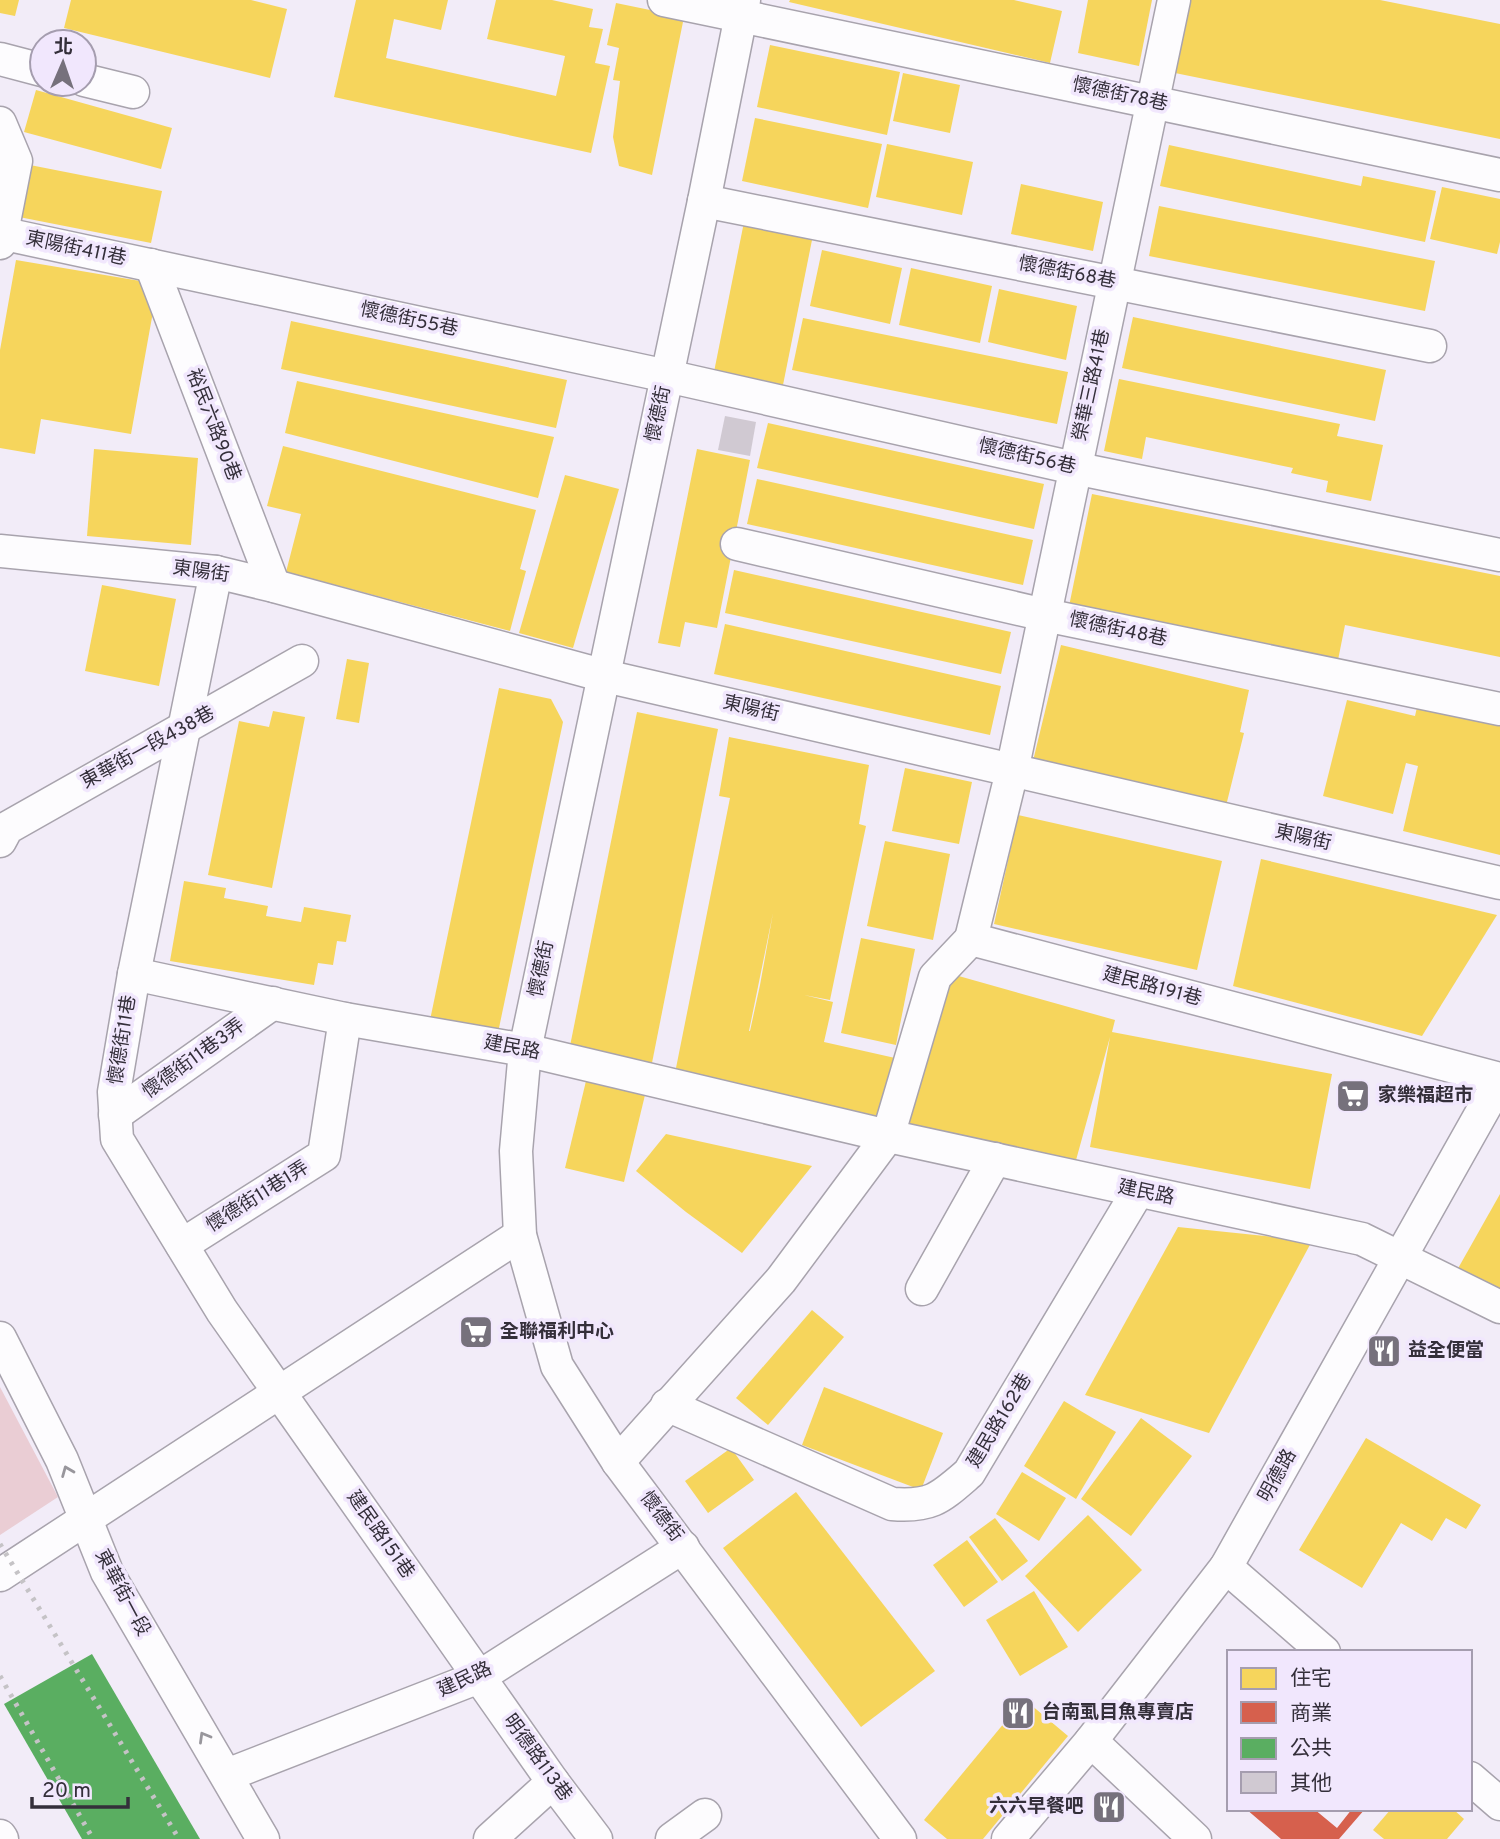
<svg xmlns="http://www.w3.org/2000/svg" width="1500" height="1839" font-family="Overpass,'Noto Sans TC',sans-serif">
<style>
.green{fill:#eacdd4}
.homes{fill:#f6d55c;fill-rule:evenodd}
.shops{fill:#d6604d}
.public{fill:#5aae61}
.building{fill:#d0c9d2}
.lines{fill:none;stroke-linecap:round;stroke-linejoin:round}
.minor-casing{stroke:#a8a3ad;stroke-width:35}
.minor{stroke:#fdfcfe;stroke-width:32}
.rail{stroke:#c5c3c6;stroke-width:5;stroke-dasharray:3.5 7;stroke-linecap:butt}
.oneway{stroke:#98969c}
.labels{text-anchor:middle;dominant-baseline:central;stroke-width:7;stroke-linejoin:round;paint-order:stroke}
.street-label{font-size:19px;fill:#342f3a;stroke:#f1e7fd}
.poi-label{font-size:19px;font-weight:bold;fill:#342f3a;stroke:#f1e7fd;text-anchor:start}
</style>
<rect width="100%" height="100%" fill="#f2ecf8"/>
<!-- green -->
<path class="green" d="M 0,1387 L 58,1497 L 0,1535 Z"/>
<!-- homes -->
<g class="homes">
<path d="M 0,0 L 19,0 L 15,16 L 0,13 Z"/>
<path d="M 71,0 L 251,0 L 287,9 L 270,78 L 64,28 Z"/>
<path d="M 356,0 L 448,0 L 441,30 L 394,19 L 386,58 L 556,96 L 565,56 L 487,39 L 496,0 L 552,0 L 593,9 L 589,27 L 603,29 L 595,63 L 610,66 L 591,153 L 334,97 Z"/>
<path d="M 790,0 L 1014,0 L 1062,11 L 1050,63 L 789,2 Z"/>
<path d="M 1088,0 L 1152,0 L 1139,66 L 1078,53 Z"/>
<path d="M 1189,0 L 1380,0 L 1500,24 L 1500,139 L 1175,73 Z"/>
<path d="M 616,3 L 684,17 L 652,175 L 619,166 L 613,137 L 620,81 L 613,80 L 619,48 L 607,45 Z"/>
<path d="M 770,45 L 900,72 L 887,135 L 757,107 Z"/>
<path d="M 903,73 L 960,85 L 950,133 L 893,121 Z"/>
<path d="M 36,90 L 172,128 L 161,169 L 24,132 Z"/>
<path d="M 755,118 L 882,144 L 868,208 L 742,181 Z"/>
<path d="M 887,144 L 973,162 L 962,215 L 876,197 Z"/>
<path d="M 1169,145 L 1361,186 L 1363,176 L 1436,191 L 1425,242 L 1160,186 Z"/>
<path d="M 30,165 L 162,191 L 151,243 L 19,217 Z"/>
<path d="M 1021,184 L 1103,202 L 1093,251 L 1011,234 Z"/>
<path d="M 1442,187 L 1500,199 L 1500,242 L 1497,254 L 1430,239 Z"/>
<path d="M 1159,206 L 1435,261 L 1425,311 L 1149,256 Z"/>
<path d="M 744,222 L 813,235 L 783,385 L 714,372 Z"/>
<path d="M 822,250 L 902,268 L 890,324 L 810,306 Z"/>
<path d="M 16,260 L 158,284 L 131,434 L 41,419 L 35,454 L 0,448 L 0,350 Z"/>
<path d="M 911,268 L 992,286 L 980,343 L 899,325 Z"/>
<path d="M 999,289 L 1077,306 L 1066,360 L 988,342 Z"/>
<path d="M 1133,317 L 1386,370 L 1375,421 L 1122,368 Z"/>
<path d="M 803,318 L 1068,372 L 1057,424 L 792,370 Z"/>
<path d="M 291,321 L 567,380 L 556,428 L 281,369 Z"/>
<path d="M 1119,379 L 1340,424 L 1337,436 L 1383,445 L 1371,501 L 1326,492 L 1328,481 L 1291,473 L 1293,468 L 1146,437 L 1142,459 L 1104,451 Z"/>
<path d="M 297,381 L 554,437 L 538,498 L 285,433 Z"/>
<path d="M 768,423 L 1044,484 L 1034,529 L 757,468 Z"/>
<path d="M 283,446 L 536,510 L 520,569 L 526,571 L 510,631 L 286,572 L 301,514 L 267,506 Z"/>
<path d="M 94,449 L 198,458 L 191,545 L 87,536 Z"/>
<path d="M 697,449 L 750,460 L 717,628 L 685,622 L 680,647 L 658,643 Z"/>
<path d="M 565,475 L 619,489 L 573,648 L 519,633 Z"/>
<path d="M 757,479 L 1033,540 L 1023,585 L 747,524 Z"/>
<path d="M 1092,494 L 1500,576 L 1500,657 L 1345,625 L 1336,670 L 1067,616 Z"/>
<path d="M 734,570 L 1011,632 L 1001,674 L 725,613 Z"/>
<path d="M 102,585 L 176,599 L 159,686 L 85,671 Z"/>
<path d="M 725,624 L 1001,686 L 990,735 L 714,674 Z"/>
<path d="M 1061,645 L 1249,690 L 1240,732 L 1244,733 L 1226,806 L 1033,761 Z"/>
<path d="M 347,659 L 369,663 L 359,723 L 336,719 Z"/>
<path d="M 499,688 L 551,699 L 563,722 L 499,1028 L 485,1038 L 429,1025 Z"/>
<path d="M 1347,700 L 1415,716 L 1418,703 L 1500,723 L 1500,855 L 1403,831 L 1418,766 L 1406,763 L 1393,814 L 1323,796 Z"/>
<path d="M 273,711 L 305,717 L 272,888 L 208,875 L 239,721 L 269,727 Z"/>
<path d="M 637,712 L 718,729 L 652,1063 L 570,1046 Z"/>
<path d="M 729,737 L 869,765 L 859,824 L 866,826 L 830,1000 L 804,995 L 833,1002 L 824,1042 L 904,1060 L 888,1126 L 674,1078 L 730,798 L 719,796 ZM 773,913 L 760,985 L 750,1031 L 749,1031 Z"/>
<path d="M 905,768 L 972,782 L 959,844 L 892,831 Z"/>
<path d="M 1018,815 L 1222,861 L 1197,970 L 994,924 Z"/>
<path d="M 885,841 L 950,854 L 933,940 L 867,926 Z"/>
<path d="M 1261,859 L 1497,915 L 1422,1036 L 1233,986 Z"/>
<path d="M 184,881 L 226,888 L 224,898 L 268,906 L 266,916 L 301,922 L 304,907 L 351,915 L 346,942 L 337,941 L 333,965 L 318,963 L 314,985 L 170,961 Z"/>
<path d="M 861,938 L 915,949 L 896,1045 L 841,1033 Z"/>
<path d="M 948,973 L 1115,1020 L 1112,1032 L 1332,1074 L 1310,1189 L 1090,1147 L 1110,1037 L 1073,1171 L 906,1124 Z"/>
<path d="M 586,1081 L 645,1095 L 624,1182 L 565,1168 Z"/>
<path d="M 666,1134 L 812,1166 L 742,1253 L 686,1212 L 636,1171 Z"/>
<path d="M 1500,1194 L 1500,1297 L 1456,1272 Z"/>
<path d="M 1178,1227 L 1312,1241 L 1209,1433 L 1085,1395 Z"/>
<path d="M 812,1310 L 844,1337 L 768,1425 L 736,1398 Z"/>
<path d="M 824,1387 L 943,1433 L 921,1490 L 802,1445 Z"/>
<path d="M 1064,1401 L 1116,1432 L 1076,1499 L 1024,1466 Z"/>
<path d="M 1141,1418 L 1192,1456 L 1131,1536 L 1081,1499 Z"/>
<path d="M 1366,1438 L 1481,1505 L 1466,1529 L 1446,1518 L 1432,1541 L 1401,1523 L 1362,1588 L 1299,1550 Z"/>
<path d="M 731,1448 L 754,1480 L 708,1513 L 685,1481 Z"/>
<path d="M 1022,1472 L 1066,1498 L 1039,1541 L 996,1514 Z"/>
<path d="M 796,1492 L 935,1671 L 861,1727 L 723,1548 Z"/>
<path d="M 1088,1515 L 1142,1570 L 1078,1632 L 1025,1576 Z"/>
<path d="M 995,1518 L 1028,1561 L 1002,1581 L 969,1537 Z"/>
<path d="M 967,1540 L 998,1582 L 964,1607 L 933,1565 Z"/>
<path d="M 1034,1591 L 1068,1647 L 1020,1676 L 986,1620 Z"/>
<path d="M 1024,1699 L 1068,1736 L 983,1839 L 947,1839 L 924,1820 Z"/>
<path d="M 1391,1809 L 1453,1809 L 1464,1819 L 1447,1839 L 1384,1839 L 1373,1830 Z"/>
</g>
<!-- shops -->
<path class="shops" d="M 1246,1809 L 1314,1809 L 1337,1828 L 1352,1809 L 1365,1809 L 1339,1839 L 1281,1839 Z"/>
<!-- public -->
<path class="public" d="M 92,1654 L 200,1839 L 82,1839 L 4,1704 Z"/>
<!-- building -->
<path class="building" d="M 725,416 L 756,422 L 750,456 L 718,450 Z"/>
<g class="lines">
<!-- minor casing -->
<g class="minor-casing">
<g id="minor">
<path d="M 664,0 L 1500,175"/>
<path d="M 744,0 L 704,201 L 525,1050 L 516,1151 L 520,1235 L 557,1366 L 618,1462 L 900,1839"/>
<path d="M 1174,0 L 1012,771 L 971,939 L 1500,1079"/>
<path d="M 0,59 L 42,70"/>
<path d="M 84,80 L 133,92"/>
<path d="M 0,123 L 16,161 L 0,243"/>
<path d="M 704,201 L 1430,346"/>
<path d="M 0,233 L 667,376 L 1074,468 L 1500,555"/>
<path d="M 151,265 L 274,586"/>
<path d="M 737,544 L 1045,615 L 1500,709"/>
<path d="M 0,551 L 216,572 L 274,586 L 605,676 L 1500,883"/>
<path d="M 216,572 L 134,974 L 114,1092 L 117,1139 L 222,1311 L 553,1782 L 596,1839"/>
<path d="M 0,841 L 7,828 L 302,661"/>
<path d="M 134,974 L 345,1019 L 525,1050 L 888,1136 L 1362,1239 L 1500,1307"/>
<path d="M 115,1115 L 273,1003"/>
<path d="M 182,1245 L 324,1155 L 345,1019"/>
<path d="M 922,1289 L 995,1159"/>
<path d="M 0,1338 L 62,1460 L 107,1572 L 263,1839"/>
<path d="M 667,1405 L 892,1504 C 932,1507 940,1498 969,1473 L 1138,1191"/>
<path d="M 618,1462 L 781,1280 L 888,1136 L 935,977 L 971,939"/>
<path d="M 1226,1567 L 1324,1652"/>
<path d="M 0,1575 L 520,1235"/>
<path d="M 1091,1741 L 1195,1839"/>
<path d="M 227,1775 L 479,1677 L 683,1547"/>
<path d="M 1470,1778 L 1500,1804"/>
<path d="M 0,1836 L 2,1839"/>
<path d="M 490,1839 L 553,1782"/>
<path d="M 672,1839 L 705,1815"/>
<path d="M 1008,1839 L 1091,1741 L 1226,1567 L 1500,1080"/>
</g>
</g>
<!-- minor -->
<use href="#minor" class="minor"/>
<!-- rail -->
<g class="rail">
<path d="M 0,1544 L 179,1839"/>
<path d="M 0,1676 L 93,1839"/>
</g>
</g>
<!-- one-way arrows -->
<defs><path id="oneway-chevron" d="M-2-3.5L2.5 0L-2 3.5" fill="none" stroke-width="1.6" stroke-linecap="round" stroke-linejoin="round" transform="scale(1.75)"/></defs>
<g class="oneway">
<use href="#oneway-chevron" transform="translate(67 1471) rotate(-112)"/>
<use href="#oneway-chevron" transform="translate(204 1737) rotate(-120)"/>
</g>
<!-- icons -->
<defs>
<g id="supermarket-square" transform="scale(1.75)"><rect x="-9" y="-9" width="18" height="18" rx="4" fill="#76717c" stroke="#f1e7fd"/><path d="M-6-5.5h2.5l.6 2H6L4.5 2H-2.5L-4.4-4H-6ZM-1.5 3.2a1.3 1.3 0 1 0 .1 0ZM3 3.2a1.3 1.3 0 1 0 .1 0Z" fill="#fff"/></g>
<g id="restaurant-square" transform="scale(1.75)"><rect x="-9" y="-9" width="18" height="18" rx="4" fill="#76717c" stroke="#f1e7fd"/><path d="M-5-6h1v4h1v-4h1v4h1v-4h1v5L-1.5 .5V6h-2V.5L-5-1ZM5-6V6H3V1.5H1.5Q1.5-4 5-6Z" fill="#fff"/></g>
</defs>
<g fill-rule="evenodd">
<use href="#supermarket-square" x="1353" y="1096"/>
<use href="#supermarket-square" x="476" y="1332"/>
<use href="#restaurant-square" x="1384" y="1351"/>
<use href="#restaurant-square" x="1018" y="1713"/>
<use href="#restaurant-square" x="1109" y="1807"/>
</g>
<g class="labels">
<!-- street labels -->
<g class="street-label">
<text transform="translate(1120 95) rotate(12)">懷德街78巷</text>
<text transform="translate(76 249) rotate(12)">東陽街411巷</text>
<text transform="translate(1067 273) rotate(11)">懷德街68巷</text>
<text transform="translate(409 320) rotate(12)">懷德街55巷</text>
<text transform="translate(1092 385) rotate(-78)">榮華三路41巷</text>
<text transform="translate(659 414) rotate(-78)">懷德街</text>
<text transform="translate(213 425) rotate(69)">裕民六路90巷</text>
<text transform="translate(1027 457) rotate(13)">懷德街56巷</text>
<text transform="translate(201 572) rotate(8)">東陽街</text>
<text transform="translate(1118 630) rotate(12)">懷德街48巷</text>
<text transform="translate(751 709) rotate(13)">東陽街</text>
<text transform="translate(148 748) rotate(-29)">東華街一段438巷</text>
<text transform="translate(1303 838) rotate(13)">東陽街</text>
<text transform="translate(542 969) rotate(-78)">懷德街</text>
<text transform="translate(1152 987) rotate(15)">建民路191巷</text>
<text transform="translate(123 1040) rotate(-81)">懷德街11巷</text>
<text transform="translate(512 1048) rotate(11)">建民路</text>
<text transform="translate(194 1059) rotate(-36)">懷德街11巷3弄</text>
<text transform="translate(1146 1193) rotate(12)">建民路</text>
<text transform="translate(258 1197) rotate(-32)">懷德街11巷1弄</text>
<text transform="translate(1000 1421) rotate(-59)">建民路162巷</text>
<text transform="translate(1278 1476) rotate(-61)">明德路</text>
<text transform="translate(661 1517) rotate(53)">懷德街</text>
<text transform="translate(380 1535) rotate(55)">建民路151巷</text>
<text transform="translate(122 1593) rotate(62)">東華街一段</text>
<text transform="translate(465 1680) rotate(-25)">建民路</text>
<text transform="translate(537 1758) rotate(54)">明德路113巷</text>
</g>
<!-- poi labels -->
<g class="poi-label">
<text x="1378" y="1096">家樂福超市</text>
<text x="500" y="1332">全聯福利中心</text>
<text x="1408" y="1351">益全便當</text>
<text x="1042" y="1713">台南虱目魚專賣店</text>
<text x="1084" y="1807" text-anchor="end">六六早餐吧</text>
</g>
</g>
<!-- legend -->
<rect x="1227" y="1650" width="245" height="161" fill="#f1e7fd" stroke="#a59daf" stroke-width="2"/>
<rect x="1241" y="1668" width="35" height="21" fill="#f6d55c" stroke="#a59daf" stroke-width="2"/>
<text x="1290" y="1685" font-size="21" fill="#342f3a">住宅</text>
<rect x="1241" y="1702" width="35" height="21" fill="#d6604d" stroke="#a59daf" stroke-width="2"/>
<text x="1290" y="1720" font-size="21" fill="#342f3a">商業</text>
<rect x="1241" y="1738" width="35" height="21" fill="#5aae61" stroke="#a59daf" stroke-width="2"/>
<text x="1290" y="1755" font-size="21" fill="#342f3a">公共</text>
<rect x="1241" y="1772" width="35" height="21" fill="#d0c9d2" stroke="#a59daf" stroke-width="2"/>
<text x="1290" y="1790" font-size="21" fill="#342f3a">其他</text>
<!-- north arrow -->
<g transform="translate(63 63) rotate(2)"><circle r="33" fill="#f1e7fd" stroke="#a59daf" stroke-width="2"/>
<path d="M0-5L12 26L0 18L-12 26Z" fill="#76717c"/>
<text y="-10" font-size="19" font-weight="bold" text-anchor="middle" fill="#342f3a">北</text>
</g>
<!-- scale -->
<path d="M32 1797v10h96v-10" fill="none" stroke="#342f3a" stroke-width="3.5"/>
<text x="42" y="1797" font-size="21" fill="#342f3a" stroke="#f1e7fd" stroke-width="5" paint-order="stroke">20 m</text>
</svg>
